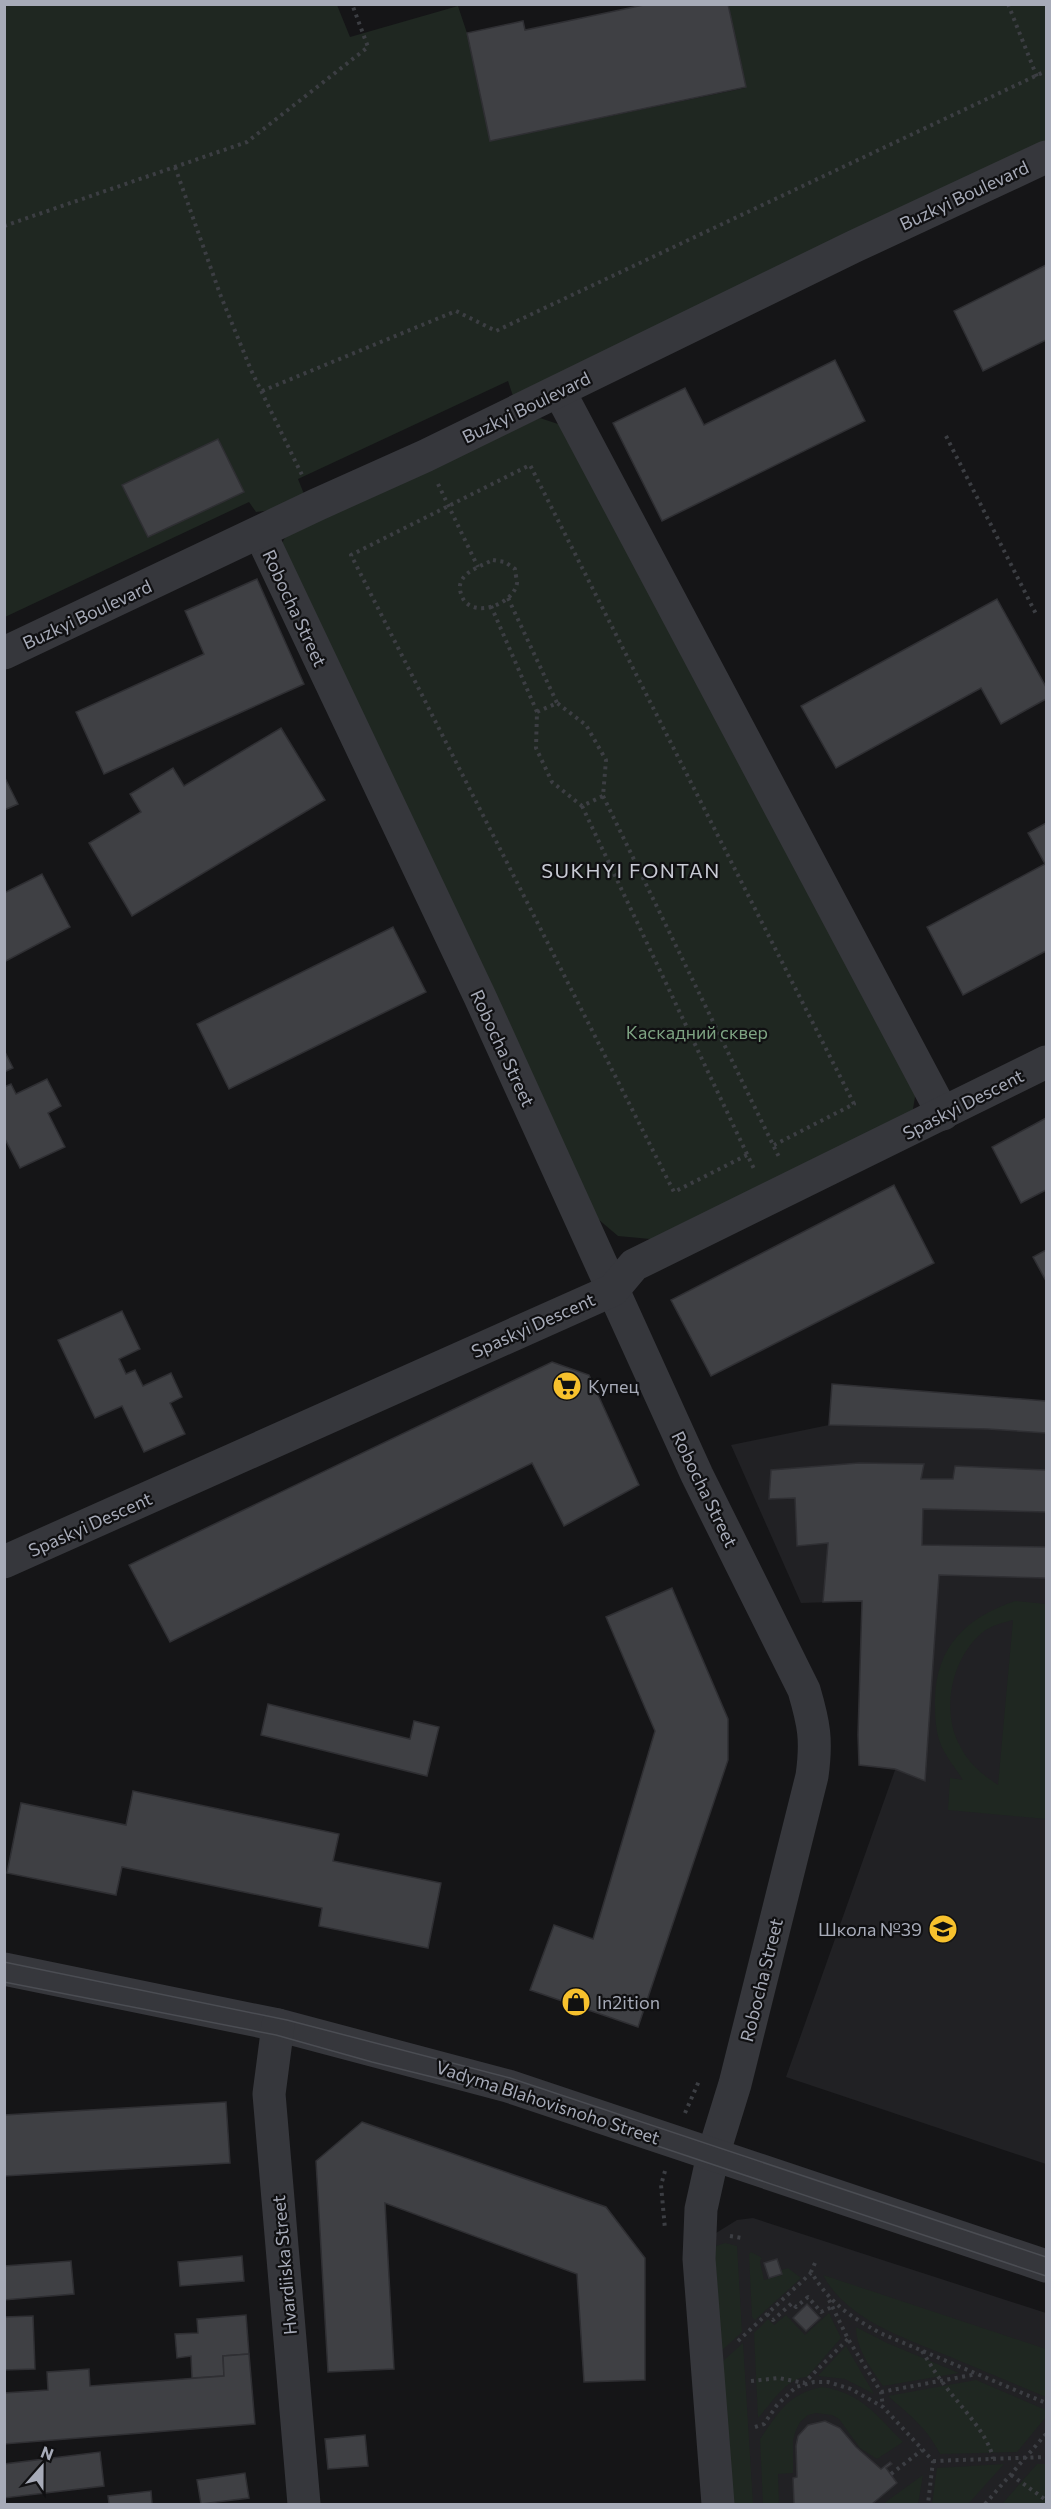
<svg xmlns="http://www.w3.org/2000/svg" width="1051" height="2509" font-family="Commissioner,sans-serif">
<style>
.built{fill:#212124}
.green{fill:#1f2721;fill-rule:evenodd}
.building{fill:#3f4044;stroke:#2f2f33;stroke-width:1.5}
.lines{fill:none;stroke-linecap:round;stroke-linejoin:round}
.path{stroke:#3c3e43;stroke-width:4;stroke-dasharray:3 4.5;stroke-linecap:butt}
.minor{stroke:#36373c;stroke-width:33}
.tram{stroke:#4b4d53;stroke-width:1.5}
.labels{text-anchor:middle;dominant-baseline:central;stroke-width:4.5;stroke-linejoin:round;paint-order:stroke}
.street-label{font-size:18px;fill:#a7abb8;stroke:#101012}
.park-label{font-size:18px;fill:#7da382;stroke:#101012}
.poi-label{font-size:18px;fill:#a7abb8;stroke:#101012;text-anchor:start}
.neighbourhood-label{font-size:20px;letter-spacing:1.5px;fill:#c8cad4;stroke:#101012}
</style>
<rect width="100%" height="100%" fill="#151517"/>
<!-- built -->
<g class="built">
<path d="M 832,1384 L 1046,1401 L 1046,2164 L 786,2077 L 895,1770 L 859,1765 L 858,1735 L 862,1601 L 801,1603 L 731,1445 L 829,1425 Z"/>
<path d="M 753,2218 L 1046,2313 L 1046,2504 L 731,2504 L 712,2251 L 716,2233 L 737,2220 Z"/>
</g>
<!-- green -->
<g class="green">
<path d="M 4,5 L 337,5 L 350,37 L 458,6 L 467,33 L 490,141 L 745,88 L 728,5 L 1046,5 L 1046,150 L 515,402 L 508,381 L 298,479 L 304,494 L 280,509 L 256,512 L 249,502 L 5,617 Z"/>
<path d="M 540,418 L 561,425 L 916,1091 L 913,1109 L 901,1125 L 661,1240 L 618,1236 L 598,1219 L 280,547 L 289,530 Z"/>
<path d="M 1015,1601 L 1046,1604 L 1046,1819 L 948,1810 L 950,1778 L 963,1780 C 956,1769 946,1757 941,1745 C 935,1731 935,1714 935,1700 C 936,1646 966,1618 1015,1601 ZM 1013,1620 L 998,1785 C 982,1774 969,1764 960,1746 C 940,1710 952,1657 983,1632 C 990,1626 1005,1622 1013,1620 Z"/>
<path d="M 725,2243 L 737,2246 L 742,2332 L 720,2352 L 712,2251 L 716,2246 Z"/>
<path d="M 751,2252 L 762,2258 L 760,2261 L 764,2280 L 782,2275 L 782,2270 L 788,2268 L 801,2278 L 755,2320 L 752,2317 L 749,2254 Z"/>
<path d="M 823,2275 L 1046,2349 L 1046,2397 C 1015,2384 984,2371 953,2358 C 908,2339 847,2321 823,2275 Z"/>
<path d="M 829,2313 L 841,2338 L 807,2377 C 787,2377 771,2404 758,2418 L 754,2333 L 768,2319 L 774,2325 L 786,2315 L 805,2335 Z"/>
<path d="M 856,2327 L 887,2343 L 959,2373 L 883,2386 C 871,2368 856,2349 856,2327 Z"/>
<path d="M 743,2343 L 753,2504 L 731,2504 L 721,2363 Z"/>
<path d="M 846,2346 L 874,2394 L 845,2379 L 818,2376 Z"/>
<path d="M 976,2380 L 1046,2410 L 1046,2417 L 1017,2452 L 940,2454 C 926,2427 911,2416 888,2396 Z"/>
<path d="M 822,2387 C 862,2393 876,2415 903,2442 L 877,2459 L 860,2448 L 839,2419 L 832,2415 L 816,2413 L 808,2415 L 800,2422 L 796,2430 L 793,2440 L 793,2473 L 778,2474 L 779,2504 L 763,2504 L 760,2439 C 779,2412 788,2394 822,2387 Z"/>
<path d="M 1004,2464 L 968,2504 L 932,2504 L 937,2468 Z"/>
<path d="M 1037,2464 L 1046,2464 L 1046,2504 L 1002,2504 Z"/>
<path d="M 923,2475 L 918,2504 L 883,2504 Z"/>
</g>
<!-- building -->
<g class="building">
<path d="M 648,4 L 728,4 L 746,87 L 490,141 L 467,33 L 523,21 L 525,30 Z"/>
<path d="M 1046,265 L 1046,340 L 983,371 L 954,311 Z"/>
<path d="M 835,360 L 865,421 L 662,521 L 613,423 L 685,388 L 704,425 Z"/>
<path d="M 218,439 L 244,492 L 148,537 L 122,485 Z"/>
<path d="M 257,579 L 304,684 L 104,774 L 76,712 L 204,654 L 185,611 Z"/>
<path d="M 997,599 L 1046,687 L 1046,699 L 1001,724 L 981,688 L 836,768 L 801,706 Z"/>
<path d="M 281,728 L 325,800 L 132,916 L 89,843 L 141,812 L 130,794 L 173,768 L 184,786 Z"/>
<path d="M 4,776 L 18,804 L 4,810 Z"/>
<path d="M 1046,823 L 1046,951 L 963,995 L 927,927 L 1045,864 L 1028,833 Z"/>
<path d="M 42,874 L 70,927 L 4,962 L 4,893 Z"/>
<path d="M 393,927 L 426,992 L 229,1089 L 197,1024 Z"/>
<path d="M 4,1050 L 13,1068 L 4,1072 Z"/>
<path d="M 47,1079 L 61,1106 L 48,1113 L 65,1147 L 20,1168 L 4,1137 L 4,1087 L 11,1084 L 16,1094 Z"/>
<path d="M 1046,1118 L 1046,1190 L 1021,1203 L 992,1147 Z"/>
<path d="M 894,1185 L 934,1263 L 711,1376 L 671,1300 Z"/>
<path d="M 1046,1250 L 1046,1281 L 1033,1257 Z"/>
<path d="M 122,1311 L 140,1349 L 119,1359 L 126,1374 L 135,1370 L 143,1386 L 171,1373 L 182,1397 L 170,1403 L 185,1434 L 144,1452 L 122,1406 L 95,1418 L 58,1340 Z"/>
<path d="M 552,1362 L 589,1375 L 639,1485 L 564,1526 L 532,1463 L 170,1642 L 129,1565 Z"/>
<path d="M 832,1384 L 1046,1401 L 1046,1433 L 988,1429 L 829,1425 Z"/>
<path d="M 859,1463 L 924,1464 L 921,1479 L 953,1479 L 955,1466 L 1046,1470 L 1046,1512 L 923,1509 L 922,1545 L 1046,1547 L 1046,1578 L 939,1575 L 925,1781 L 895,1769 L 859,1765 L 858,1735 L 862,1601 L 823,1602 L 828,1543 L 797,1546 L 795,1498 L 769,1499 L 771,1470 Z"/>
<path d="M 672,1588 L 728,1719 L 728,1760 L 638,2027 L 530,1990 L 554,1925 L 593,1939 L 655,1731 L 606,1617 Z"/>
<path d="M 268,1704 L 410,1739 L 414,1721 L 439,1727 L 427,1776 L 261,1735 Z"/>
<path d="M 133,1791 L 339,1834 L 333,1861 L 441,1883 L 428,1948 L 319,1926 L 322,1908 L 122,1867 L 116,1895 L 7,1873 L 21,1803 L 126,1825 Z"/>
<path d="M 226,2102 L 230,2163 L 4,2176 L 4,2115 Z"/>
<path d="M 362,2122 L 606,2207 L 645,2258 L 645,2380 L 584,2382 L 577,2274 L 385,2203 L 394,2369 L 328,2372 L 316,2161 Z"/>
<path d="M 242,2256 L 244,2281 L 180,2286 L 178,2262 Z"/>
<path d="M 777,2259 L 782,2274 L 769,2278 L 764,2263 Z"/>
<path d="M 71,2261 L 74,2294 L 4,2300 L 4,2266 Z"/>
<path d="M 807,2304 L 820,2318 L 806,2331 L 793,2318 Z"/>
<path d="M 246,2315 L 249,2354 L 223,2356 L 224,2376 L 192,2378 L 191,2356 L 177,2358 L 175,2334 L 198,2333 L 197,2319 Z"/>
<path d="M 33,2316 L 35,2369 L 4,2370 L 4,2317 Z"/>
<path d="M 249,2354 L 255,2424 L 4,2444 L 4,2393 L 48,2390 L 47,2372 L 89,2369 L 90,2386 L 224,2376 L 223,2356 Z"/>
<path d="M 825,2421 L 840,2428 L 856,2447 L 881,2469 L 890,2462 L 892,2464 L 886,2468 L 897,2483 L 872,2504 L 794,2504 L 793,2478 L 797,2477 L 796,2446 L 798,2436 L 808,2425 Z"/>
<path d="M 365,2435 L 368,2466 L 328,2469 L 325,2439 Z"/>
<path d="M 100,2452 L 104,2486 L 4,2498 L 4,2464 Z"/>
<path d="M 245,2473 L 249,2498 L 201,2504 L 197,2480 Z"/>
<path d="M 151,2491 L 152,2504 L 109,2504 L 108,2496 Z"/>
</g>
<g class="lines">
<!-- path -->
<g class="path">
<path d="M 1008,4 L 1037,77"/>
<path d="M 175,167 L 220,294 L 251,370 L 303,477"/>
<path d="M 4,226 L 247,142 L 368,47 L 352,4"/>
<path d="M 262,391 L 456,311 L 496,331 L 1046,71"/>
<path d="M 946,436 L 1036,614"/>
<path d="M 438,484 L 478,567"/>
<path d="M 493,560 L 505,562 L 515,569 C 515,573 517,579 517,583 C 514,606 464,623 460,589 C 459,583 463,577 468,573 C 475,568 484,564 493,560 Z"/>
<path d="M 508,598 L 557,703"/>
<path d="M 491,606 L 537,712 L 536,748 L 552,782 L 582,806 L 603,796 L 606,760 L 586,725 L 557,703 L 537,712"/>
<path d="M 603,796 L 779,1157"/>
<path d="M 582,806 L 755,1171"/>
<path d="M 747,1155 L 674,1192 L 351,555 L 530,465 L 854,1104 L 774,1145"/>
<path d="M 685,2113 L 699,2081"/>
<path d="M 665,2171 L 661,2185 L 665,2229"/>
<path d="M 730,2236 L 742,2238"/>
<path d="M 815,2263 L 811,2272 C 831,2304 848,2315 880,2333 L 1046,2403"/>
<path d="M 829,2300 L 848,2339 L 881,2392 L 883,2407"/>
<path d="M 767,2314 L 773,2320 L 792,2303 L 796,2307 L 808,2297 L 821,2312 L 832,2307"/>
<path d="M 738,2341 L 811,2273"/>
<path d="M 922,2351 C 929,2362 935,2373 943,2383 C 958,2404 989,2434 993,2459"/>
<path d="M 751,2381 L 779,2378 L 804,2383 L 848,2339"/>
<path d="M 881,2392 L 977,2374"/>
<path d="M 755,2427 L 764,2424 L 777,2405 L 796,2387 L 814,2382 L 828,2382 L 851,2389 L 883,2407 L 933,2461 L 928,2504"/>
<path d="M 933,2461 L 1046,2457"/>
<path d="M 891,2474 L 922,2450"/>
<path d="M 1011,2475 L 1046,2500"/>
<path d="M 985,2504 L 1046,2434"/>
</g>
<!-- minor -->
<g class="minor">
<path d="M 559,391 L 943,1114"/>
<path d="M 260,533 L 480,997 L 697,1475 L 804,1690 C 814,1724 817,1740 812,1776 L 735,2084 L 713,2155 L 701,2209 L 699,2259 L 718,2504"/>
<path d="M 4,653 L 316,505 L 425,456 L 855,246 L 1046,157"/>
<path d="M 4,1562 L 613,1290 L 634,1265 L 1046,1062"/>
<path d="M 4,1969 L 278,2025 L 508,2086 L 1046,2266"/>
<path d="M 278,2025 L 269,2094 L 304,2504"/>
</g>
<!-- tram -->
<g class="tram">
<path d="M 4,1962 L 287,2020 L 510,2078 L 1046,2257"/>
<path d="M 4,1982 L 276,2035 L 372,2062 L 505,2095 L 1046,2276"/>
</g>
</g>
<!-- icons -->
<defs>
<g id="supermarket-disc" transform="scale(1.5)"><circle r="9.5" fill="#f7c12d" stroke="#101012"/><path d="M-6-5.5h2.5l.6 2H6L4.5 2H-2.5L-4.4-4H-6ZM-1.5 3.2a1.3 1.3 0 1 0 .1 0ZM3 3.2a1.3 1.3 0 1 0 .1 0Z" fill="#111"/></g>
<g id="school-disc" transform="scale(1.5)"><circle r="9.5" fill="#f7c12d" stroke="#101012"/><path d="M0-5L7-2L0 1L-7-2ZM-4 1L0 2.5L4 1V4Q0 6-4 4Z" fill="#111"/></g>
<g id="shop-disc" transform="scale(1.5)"><circle r="9.5" fill="#f7c12d" stroke="#101012"/><path d="M-5-2.5h2.3a2.7 3.5 0 0 1 5.4 0H5L5.5 6h-11ZM-1.5-2.5h3a1.5 2.3 0 0 0-3 0Z" fill="#111"/></g>
</defs>
<g fill-rule="evenodd">
<use href="#supermarket-disc" x="567" y="1386"/>
<use href="#school-disc" x="943" y="1929"/>
<use href="#shop-disc" x="576" y="2002"/>
</g>
<g class="labels">
<!-- street labels -->
<g class="street-label">
<text transform="translate(964 195) rotate(-25)">Buzkyi Boulevard</text>
<text transform="translate(526 407) rotate(-26)">Buzkyi Boulevard</text>
<text transform="translate(295 608) rotate(65)">Robocha Street</text>
<text transform="translate(87 614) rotate(-25)">Buzkyi Boulevard</text>
<text transform="translate(503 1048) rotate(65)">Robocha Street</text>
<text transform="translate(963 1104) rotate(-27)">Spaskyi Descent</text>
<text transform="translate(533 1325) rotate(-24)">Spaskyi Descent</text>
<text transform="translate(705 1489) rotate(64)">Robocha Street</text>
<text transform="translate(90 1524) rotate(-24)">Spaskyi Descent</text>
<text transform="translate(761 1980) rotate(-76)">Robocha Street</text>
<text transform="translate(548 2102) rotate(18)">Vadyma Blahovisnoho Street</text>
<text transform="translate(284 2265) rotate(-95)">Hvardiiska Street</text>
</g>
<!-- park labels -->
<g class="park-label">
<text x="697" y="1032">Каскадний сквер</text>
</g>
<!-- poi labels -->
<g class="poi-label">
<text x="588" y="1386">Купец</text>
<text x="922" y="1929" text-anchor="end">Школа №39</text>
<text x="597" y="2002">In2ition</text>
</g>
<!-- neighbourhood labels -->
<g class="neighbourhood-label">
<text x="631" y="870">SUKHYI FONTAN</text>
</g>
</g>
<!-- border -->
<rect width="1051" height="2509" fill="none" stroke="#a7abb8" stroke-width="12"/>
<!-- north arrow -->
<g transform="translate(42 2467) rotate(21)" stroke="#101012" stroke-width="4.5" paint-order="stroke">
<path d="M0-4.5L10 22L0 15L-10 22Z" fill="#a7abb8"/>
<text y="-9" font-size="16" font-weight="bold" text-anchor="middle" fill="#a7abb8">N</text>
</g>
</svg>
